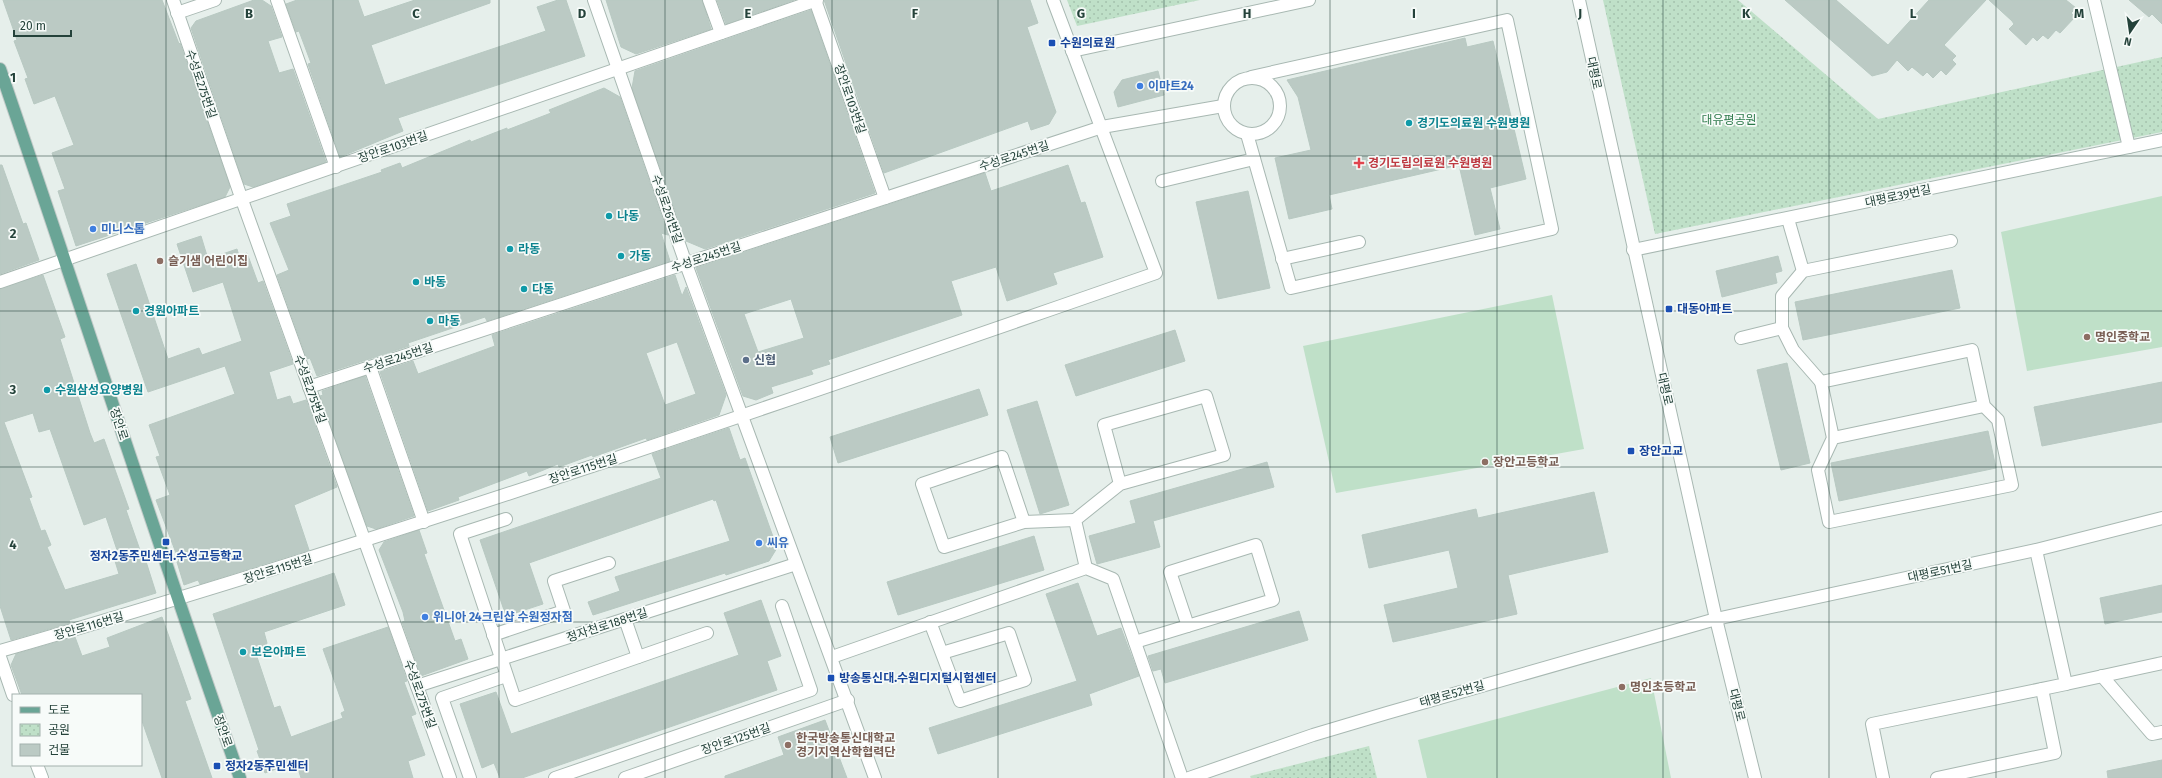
<svg xmlns="http://www.w3.org/2000/svg" width="2162" height="778" font-family="'Fira Sans','Noto Sans KR',sans-serif">
<style>
.grass{fill:#bfe0c8}
.park{fill:url(#park-dots)}
.building{fill:#bbcac4;stroke:#b8c9c2;fill-rule:evenodd}
.lines{fill:none;stroke-linecap:round;stroke-linejoin:round}
.minor-casing{stroke:#a8b8b2;stroke-width:14}
.major-casing{stroke:#c2cac8;stroke-width:14}
.minor{stroke:#fff;stroke-width:12}
.major{stroke:#6aa596;stroke-width:12}
.grid{fill:none;stroke:#24423a;stroke-width:1;stroke-opacity:0.55}
.transit-dot{fill:#1a4fb4;stroke:#f7fbf9;stroke-width:1.5}
.shop-dot{fill:#3f7fe0;stroke:#f7fbf9;stroke-width:1.5}
.culture-dot{fill:#0f9aa8;stroke:#f7fbf9;stroke-width:1.5}
.health-dot{fill:#e0444e;stroke:#f7fbf9;stroke-width:1.5}
.education-dot{fill:#8d6e63;stroke:#f7fbf9;stroke-width:1.5}
.service-dot{fill:#5c6f8a;stroke:#f7fbf9;stroke-width:1.5}
.labels{text-anchor:middle;dominant-baseline:central;stroke-width:3.5;stroke-linejoin:round;paint-order:stroke}
.transit-label{font-size:12px;font-weight:bold;fill:#164399;stroke:#f7fbf9;text-anchor:start}
.street-label{font-size:12px;fill:#24423a;stroke:#f7fbf9}
.shop-label{font-size:12px;font-weight:bold;fill:#366cbe;stroke:#f7fbf9;text-anchor:start}
.park-label{font-size:12px;fill:#2d7a4b;stroke:#f7fbf9}
.culture-label{font-size:12px;font-weight:bold;fill:#0d838f;stroke:#f7fbf9;text-anchor:start}
.health-label{font-size:12px;font-weight:bold;fill:#be3a42;stroke:#f7fbf9;text-anchor:start}
.education-label{font-size:12px;font-weight:bold;fill:#785e54;stroke:#f7fbf9;text-anchor:start}
.service-label{font-size:12px;font-weight:bold;fill:#4e5e75;stroke:#f7fbf9;text-anchor:start}
.grid-label{font-size:13px;text-anchor:middle;font-weight:bold;fill:#24423a;stroke:#f7fbf9;stroke-width:3.5;stroke-linejoin:round;paint-order:stroke}
</style>
<defs>
<pattern id="park-dots" width="8" height="8" patternUnits="userSpaceOnUse"><rect width="8" height="8" fill="#bfe0c8"/><path d="M2 2h.1M6 6h.1" fill="none" stroke="#a4c1ad" stroke-width="1.8" stroke-linecap="round"/></pattern>
</defs>
<rect width="100%" height="100%" fill="#e6efeb"/>
<!-- grass -->
<g class="grass">
<path d="M 2162,196 L 2162,347 L 2027,371 L 2001,232 Z"/>
<path d="M 1552,295 L 1584,449 L 1336,493 L 1303,346 Z"/>
<path d="M 1651,678 L 1671,778 L 1427,778 L 1418,740 Z"/>
</g>
<!-- park -->
<g class="park">
<path d="M 1067,0 L 1200,0 L 1077,26 Z"/>
<path d="M 1603,0 L 1738,0 L 1878,119 L 2162,57 L 2162,132 L 1655,234 Z"/>
<path d="M 1369,746 L 1377,778 L 1251,778 L 1250,776 Z"/>
</g>
<!-- building -->
<g class="building">
<path d="M 3,0 L 162,0 L 179,44 L 180,43 L 230,187 L 225,197 L 76,246 L 58,191 L 65,189 L 52,153 L 74,145 L 55,96 L 34,104 L 25,79 L 28,78 L 14,41 L 17,40 Z"/>
<path d="M 254,0 L 262,0 L 271,6 L 282,37 L 268,41 L 279,73 L 293,69 L 326,162 L 253,187 L 244,184 L 191,28 L 196,21 Z"/>
<path d="M 297,0 L 358,0 L 364,17 L 415,0 L 490,0 L 490,3 L 371,45 L 385,85 L 546,31 L 537,7 L 558,0 L 566,0 L 585,56 L 398,118 L 403,131 L 340,157 L 308,64 L 311,63 L 299,31 L 296,32 L 286,4 Z"/>
<path d="M 606,0 L 702,0 L 711,29 L 636,54 L 621,47 Z"/>
<path d="M 717,0 L 794,0 L 726,24 Z"/>
<path d="M 824,0 L 1030,0 L 1038,23 L 1027,27 L 1056,112 L 1049,124 L 1031,130 L 1028,121 L 884,173 Z"/>
<path d="M 1785,0 L 1836,0 L 1888,45 L 1929,0 L 1986,0 L 1944,45 L 1956,56 L 1952,60 L 1956,64 L 1946,75 L 1941,70 L 1933,78 L 1927,72 L 1923,76 L 1912,67 L 1908,71 L 1897,60 L 1887,72 L 1872,76 Z"/>
<path d="M 1989,0 L 2066,0 L 2076,8 L 2071,13 L 2075,17 L 2060,33 L 2056,30 L 2048,39 L 2043,35 L 2037,41 L 2033,37 L 2026,45 L 2009,29 L 2014,24 L 2012,21 Z"/>
<path d="M 2129,0 L 2162,0 L 2162,24 L 2152,14 L 2149,17 Z"/>
<path d="M 811,10 L 875,193 L 705,249 L 686,241 L 632,88 L 635,71 Z"/>
<path d="M 1465,38 L 1467,47 L 1493,41 L 1526,179 L 1490,188 L 1500,229 L 1475,235 L 1459,165 L 1329,195 L 1332,209 L 1289,219 L 1275,158 L 1311,150 L 1298,97 L 1287,80 Z"/>
<path d="M 1158,71 L 1164,95 L 1118,107 L 1114,92 L 1122,80 Z"/>
<path d="M 604,88 L 620,97 L 668,235 L 661,233 L 670,261 L 487,321 L 485,317 L 408,343 L 409,346 L 317,376 L 310,358 L 307,359 L 277,275 L 289,270 L 270,223 L 291,216 L 287,204 L 382,172 L 381,170 L 400,163 L 402,168 L 470,140 L 471,142 L 507,128 L 507,130 L 551,113 L 549,110 Z"/>
<path d="M 0,165 L 2,165 L 23,224 L 26,223 L 39,260 L 0,274 Z"/>
<path d="M 1068,165 L 1081,203 L 1085,202 L 1103,257 L 1053,273 L 1057,284 L 1007,301 L 996,267 L 951,281 L 962,315 L 828,360 L 830,364 L 811,370 L 813,374 L 771,387 L 773,393 L 756,400 L 743,396 L 696,268 L 985,173 L 991,191 ZM 791,299 L 804,338 L 758,352 L 744,314 Z"/>
<path d="M 1248,191 L 1270,288 L 1218,299 L 1196,202 Z"/>
<path d="M 201,236 L 208,259 L 237,249 L 239,256 L 247,253 L 258,283 L 263,281 L 293,364 L 269,372 L 277,400 L 290,396 L 293,404 L 306,400 L 337,487 L 294,505 L 309,550 L 200,584 L 198,580 L 184,585 L 177,562 L 179,561 L 156,500 L 170,495 L 156,457 L 160,456 L 149,425 L 235,394 L 225,366 L 148,392 L 107,274 L 136,264 L 168,359 L 199,348 L 202,355 L 242,341 L 223,282 L 193,292 L 177,244 Z"/>
<path d="M 1778,256 L 1782,271 L 1775,273 L 1777,283 L 1722,297 L 1716,271 Z"/>
<path d="M 1952,270 L 1960,308 L 1803,340 L 1795,302 Z"/>
<path d="M 43,275 L 65,337 L 60,339 L 90,433 L 94,443 L 104,439 L 129,509 L 126,510 L 141,553 L 143,552 L 156,593 L 69,620 L 70,623 L 11,640 L 0,606 L 0,289 ZM 33,413 L 39,432 L 50,429 L 84,525 L 106,517 L 120,559 L 115,561 L 119,574 L 65,590 L 47,547 L 51,545 L 45,530 L 41,531 L 29,498 L 32,497 L 4,422 Z"/>
<path d="M 675,275 L 682,296 L 686,287 L 726,395 L 719,415 L 647,440 L 646,438 L 593,457 L 592,455 L 559,467 L 558,464 L 529,476 L 527,471 L 458,497 L 459,500 L 428,511 L 380,372 L 413,361 L 418,374 L 495,346 L 492,335 ZM 677,342 L 696,394 L 665,405 L 646,353 Z"/>
<path d="M 1175,330 L 1185,361 L 1076,396 L 1065,365 Z"/>
<path d="M 1787,363 L 1810,463 L 1781,470 L 1757,370 Z"/>
<path d="M 365,376 L 414,516 L 376,529 L 367,526 L 320,396 L 323,395 L 322,391 Z"/>
<path d="M 2162,382 L 2162,422 L 2042,446 L 2034,407 Z"/>
<path d="M 979,389 L 988,415 L 838,463 L 830,437 Z"/>
<path d="M 1037,401 L 1069,505 L 1040,514 L 1007,410 Z"/>
<path d="M 729,428 L 740,460 L 745,458 L 777,548 L 769,561 L 726,575 L 725,573 L 593,615 L 588,602 L 620,591 L 615,577 L 730,541 L 716,500 L 714,501 L 713,499 L 529,563 L 543,604 L 506,616 L 480,540 L 661,478 L 652,454 Z"/>
<path d="M 1988,431 L 1996,468 L 1839,501 L 1831,463 Z"/>
<path d="M 1267,462 L 1274,487 L 1153,521 L 1160,547 L 1097,564 L 1089,536 L 1136,523 L 1130,501 Z"/>
<path d="M 1594,492 L 1608,552 L 1508,575 L 1517,614 L 1393,642 L 1384,605 L 1458,588 L 1449,550 L 1369,568 L 1362,535 L 1476,509 L 1478,518 Z"/>
<path d="M 419,530 L 427,553 L 424,554 L 455,641 L 461,639 L 468,659 L 421,676 L 402,622 L 405,621 L 403,612 L 379,550 L 384,542 Z"/>
<path d="M 1034,536 L 1044,570 L 898,615 L 887,582 Z"/>
<path d="M 334,573 L 345,605 L 264,632 L 267,643 L 264,651 L 256,654 L 274,708 L 280,706 L 291,737 L 343,718 L 341,713 L 345,711 L 323,649 L 388,627 L 407,681 L 404,682 L 416,714 L 411,716 L 425,755 L 408,761 L 413,778 L 301,778 L 296,762 L 265,773 L 257,751 L 259,750 L 213,614 Z"/>
<path d="M 1078,583 L 1097,636 L 1121,628 L 1139,676 L 1089,694 L 1092,705 L 938,754 L 929,728 L 1077,681 L 1046,594 Z"/>
<path d="M 2162,585 L 2162,612 L 2105,624 L 2100,598 Z"/>
<path d="M 761,600 L 781,656 L 767,661 L 777,690 L 522,778 L 500,778 L 494,763 L 482,768 L 460,704 L 496,692 L 511,734 L 739,655 L 724,613 Z"/>
<path d="M 1299,611 L 1308,640 L 1165,683 L 1161,669 L 1153,671 L 1148,656 Z"/>
<path d="M 162,617 L 191,699 L 185,701 L 212,778 L 162,778 L 141,718 L 141,695 L 22,695 L 11,665 L 16,654 L 75,637 L 82,656 L 110,647 L 107,638 Z"/>
<path d="M 825,720 L 847,778 L 725,778 L 725,776 L 784,755 L 778,737 Z"/>
<path d="M 2162,760 L 2162,778 L 2108,778 L 2107,771 Z"/>
</g>
<g class="lines">
<!-- minor casing -->
<g class="minor-casing">
<g id="minor">
<path d="M 173,0 L 242,200 L 450,778"/>
<path d="M 277,0 L 336,167"/>
<path d="M 594,0 L 686,264 L 875,778"/>
<path d="M 709,0 L 721,33"/>
<path d="M 815,0 L 885,198"/>
<path d="M 1579,0 L 1716,619 L 1755,778"/>
<path d="M 2094,0 L 2129,147"/>
<path d="M 177,13 L 215,0"/>
<path d="M 1072,51 L 1309,0"/>
<circle cx="1252" cy="106" r="28"/>
<path d="M 1247,134 L 1291,288 L 1552,229 L 1507,20 L 1251,77"/>
<path d="M 1162,181 L 1254,159"/>
<path d="M 1788,219 L 1803,271"/>
<path d="M 1633,250 L 2162,140"/>
<path d="M 1282,259 L 1359,242"/>
<path d="M 0,282 L 817,0"/>
<path d="M 1741,338 L 1782,328"/>
<path d="M 370,367 L 424,522"/>
<path d="M 1821,382 L 1793,350 L 1782,328 L 1782,296 L 1803,271 L 1951,241"/>
<path d="M 309,387 L 1102,127 L 1223,106"/>
<path d="M 1833,438 L 1818,470 L 1829,522 L 2012,485 L 1998,420 L 1984,406 L 1972,350 L 1821,382 L 1833,438 L 1984,406"/>
<path d="M 506,519 L 460,534 L 515,700 L 707,633"/>
<path d="M 1024,522 L 944,547 L 922,484 L 1002,457 L 1024,522 L 1075,520"/>
<path d="M 1086,568 L 1075,520 L 1120,484 L 1224,455 L 1206,396 L 1104,425 L 1120,484"/>
<path d="M 625,619 L 638,657"/>
<path d="M 930,622 L 960,701 L 1025,680 L 1009,633 L 942,653"/>
<path d="M 493,635 L 564,611 L 554,581 L 609,563"/>
<path d="M 1135,642 L 1273,600 L 1256,545 L 1170,572 L 1188,626"/>
<path d="M 0,651 C 390,539 773,406 1156,273 L 1053,0"/>
<path d="M 0,657 L 13,695"/>
<path d="M 832,657 L 1086,568 L 1113,579 L 1182,778"/>
<path d="M 2102,676 L 2152,734 L 2162,732"/>
<path d="M 2066,684 L 2162,663"/>
<path d="M 417,686 L 796,564"/>
<path d="M 37,765 L 42,778"/>
<path d="M 470,778 L 442,698 L 506,676"/>
<path d="M 555,778 L 811,690 L 782,606"/>
<path d="M 625,778 L 848,700"/>
<path d="M 1189,778 L 1313,735 L 1387,713 L 1716,619 L 2036,550 L 2162,518"/>
<path d="M 1883,778 L 1872,724 L 2066,684 L 2036,550"/>
<path d="M 1937,778 L 2055,753 L 2042,689"/>
</g>
</g>
<!-- major casing -->
<g class="major-casing">
<path id="major" d="M 0,69 C 81,305 157,543 240,778"/>
</g>
<!-- minor -->
<use href="#minor" class="minor"/>
<!-- major -->
<use href="#major" class="major"/>
</g>
<!-- grid -->
<path class="grid" d="M 166,0 L 166,778M 333,0 L 333,778M 499,0 L 499,778M 665,0 L 665,778M 832,0 L 832,778M 998,0 L 998,778M 1164,0 L 1164,778M 1330,0 L 1330,778M 1497,0 L 1497,778M 1663,0 L 1663,778M 1829,0 L 1829,778M 1996,0 L 1996,778M 0,156 L 2162,156M 0,311 L 2162,311M 0,467 L 2162,467M 0,622 L 2162,622"/>
<!-- markers -->
<g class="transit-dot">
<rect x="1048" y="39" width="8" height="8" rx="2"/>
<rect x="1665" y="305" width="8" height="8" rx="2"/>
<rect x="1627" y="447" width="8" height="8" rx="2"/>
<rect x="162" y="538" width="8" height="8" rx="2"/>
<rect x="827" y="674" width="8" height="8" rx="2"/>
<rect x="213" y="762" width="8" height="8" rx="2"/>
</g>
<g class="shop-dot">
<circle cx="1140" cy="86" r="4"/>
<circle cx="93" cy="229" r="4"/>
<circle cx="759" cy="543" r="4"/>
<circle cx="425" cy="617" r="4"/>
</g>
<g class="culture-dot">
<circle cx="1409" cy="123" r="4"/>
<circle cx="609" cy="216" r="4"/>
<circle cx="510" cy="249" r="4"/>
<circle cx="621" cy="256" r="4"/>
<circle cx="416" cy="282" r="4"/>
<circle cx="524" cy="289" r="4"/>
<circle cx="136" cy="311" r="4"/>
<circle cx="430" cy="321" r="4"/>
<circle cx="47" cy="390" r="4"/>
<circle cx="243" cy="652" r="4"/>
</g>
<path class="health-dot" d="M1357 157h4v4h4v4h-4v4h-4v-4h-4v-4h4z"/>
<g class="education-dot">
<circle cx="160" cy="261" r="4"/>
<circle cx="2087" cy="337" r="4"/>
<circle cx="1485" cy="462" r="4"/>
<circle cx="1622" cy="687" r="4"/>
<circle cx="788" cy="745" r="4"/>
</g>
<circle class="service-dot" cx="746" cy="360" r="4"/>
<g class="labels">
<!-- transit labels -->
<g class="transit-label">
<text x="1060" y="43">수원의료원</text>
<text x="1677" y="309">대동아파트</text>
<text x="1639" y="451">장안고교</text>
<text x="166" y="556" text-anchor="middle">정자2동주민센터.수성고등학교</text>
<text x="839" y="678">방송통신대.수원디지털시험센터</text>
<text x="225" y="766">정자2동주민센터</text>
</g>
<!-- street labels -->
<g class="street-label">
<text transform="translate(1594 73) rotate(78)">대평로</text>
<text transform="translate(201 84) rotate(71)">수성로275번길</text>
<text transform="translate(850 99) rotate(71)">장안로103번길</text>
<text transform="translate(393 147) rotate(-19)">장안로103번길</text>
<text transform="translate(1014 156) rotate(-18)">수성로245번길</text>
<text transform="translate(1898 196) rotate(-12)">대평로39번길</text>
<text transform="translate(667 209) rotate(71)">수성로261번길</text>
<text transform="translate(706 257) rotate(-18)">수성로245번길</text>
<text transform="translate(398 358) rotate(-18)">수성로245번길</text>
<text transform="translate(310 389) rotate(70)">수성로275번길</text>
<text transform="translate(1665 389) rotate(77)">대평로</text>
<text transform="translate(119 424) rotate(72)">장안로</text>
<text transform="translate(583 469) rotate(-18)">장안로115번길</text>
<text transform="translate(278 569) rotate(-17)">장안로115번길</text>
<text transform="translate(1940 571) rotate(-12)">대평로51번길</text>
<text transform="translate(607 625) rotate(-18)">정자천로188번길</text>
<text transform="translate(89 626) rotate(-16)">장안로116번길</text>
<text transform="translate(420 694) rotate(70)">수성로275번길</text>
<text transform="translate(1452 694) rotate(-16)">태평로52번길</text>
<text transform="translate(1737 705) rotate(76)">대평로</text>
<text transform="translate(223 731) rotate(71)">장안로</text>
<text transform="translate(736 739) rotate(-19)">장안로125번길</text>
</g>
<!-- shop labels -->
<g class="shop-label">
<text x="1148" y="86">이마트24</text>
<text x="101" y="229">미니스톱</text>
<text x="767" y="543">씨유</text>
<text x="433" y="617">위니아 24크린샵 수원정자점</text>
</g>
<!-- park labels -->
<g class="park-label">
<text x="1729" y="120">대유평공원</text>
</g>
<!-- culture labels -->
<g class="culture-label">
<text x="1417" y="123">경기도의료원 수원병원</text>
<text x="617" y="216">나동</text>
<text x="518" y="249">라동</text>
<text x="629" y="256">가동</text>
<text x="424" y="282">바동</text>
<text x="532" y="289">다동</text>
<text x="144" y="311">경원아파트</text>
<text x="438" y="321">마동</text>
<text x="55" y="390">수원삼성요양병원</text>
<text x="251" y="652">보은아파트</text>
</g>
<!-- health labels -->
<g class="health-label">
<text x="1368" y="163">경기도립의료원 수원병원</text>
</g>
<!-- education labels -->
<g class="education-label">
<text x="168" y="261">슬기샘 어린이집</text>
<text x="2095" y="337">명인중학교</text>
<text x="1493" y="462">장안고등학교</text>
<text x="1630" y="687">명인초등학교</text>
<text x="796" y="738">한국방송통신대학교<tspan x="796" dy="14">경기지역산학협력단</tspan></text>
</g>
<!-- service labels -->
<g class="service-label">
<text x="754" y="360">신협</text>
</g>
</g>
<g class="grid-label">
<text x="249" y="18">B</text>
<text x="416" y="18">C</text>
<text x="582" y="18">D</text>
<text x="748" y="18">E</text>
<text x="915" y="18">F</text>
<text x="1081" y="18">G</text>
<text x="1247" y="18">H</text>
<text x="1414" y="18">I</text>
<text x="1580" y="18">J</text>
<text x="1746" y="18">K</text>
<text x="1913" y="18">L</text>
<text x="2079" y="18">M</text>
<text x="13" y="82">1</text>
<text x="13" y="238">2</text>
<text x="13" y="394">3</text>
<text x="13" y="549">4</text>
</g>
<!-- legend -->
<rect x="12" y="694" width="130" height="72" fill="#f7fbf9" stroke="#a3b1ad"/>
<rect x="20" y="707" width="20" height="6" fill="#6aa596" stroke="#a3b1ad"/>
<text x="48" y="714" font-size="12" fill="#24423a">도로</text>
<rect x="20" y="724" width="20" height="12" fill="url(#park-dots)" stroke="#a3b1ad"/>
<text x="48" y="734" font-size="12" fill="#24423a">공원</text>
<rect x="20" y="744" width="20" height="12" fill="#bbcac4" stroke="#a3b1ad"/>
<text x="48" y="754" font-size="12" fill="#24423a">건물</text>
<!-- north arrow -->
<g transform="translate(2130 32) rotate(193)" stroke="#f7fbf9" stroke-width="3" paint-order="stroke">
<path d="M0-3L7 15L0 10L-7 15Z" fill="#24423a"/>
<text y="-6" font-size="11" font-weight="bold" text-anchor="middle" fill="#24423a">N</text>
</g>
<!-- scale -->
<path d="M14 30v6h57v-6" fill="none" stroke="#24423a" stroke-width="2"/>
<text x="20" y="30" font-size="12" fill="#24423a" stroke="#f7fbf9" stroke-width="3" paint-order="stroke">20 m</text>
</svg>
